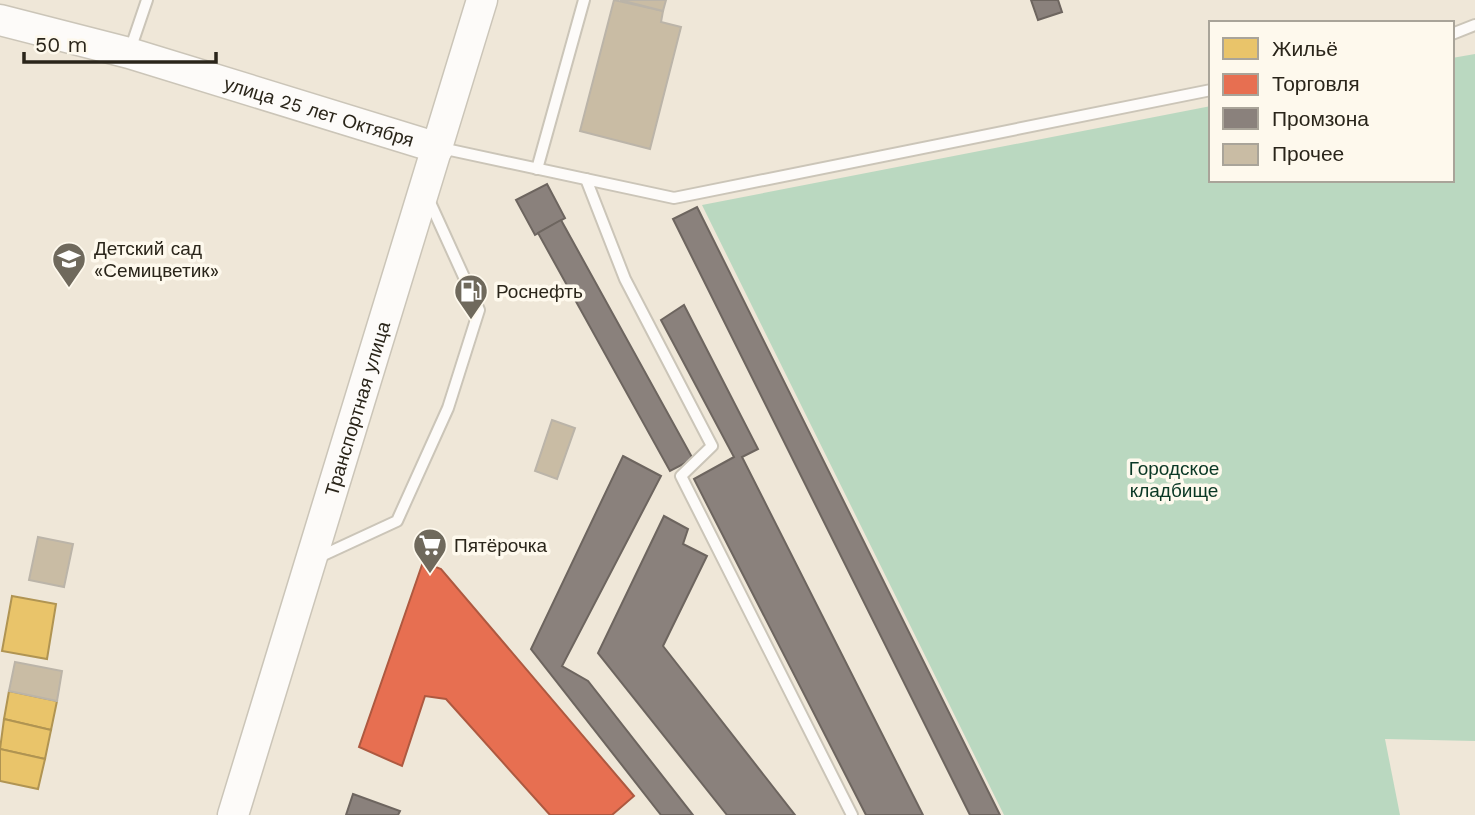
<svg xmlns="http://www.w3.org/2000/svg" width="1475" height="815" font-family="'Work Sans',sans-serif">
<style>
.green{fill:#bad8c0}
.homes{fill:#e9c46a;stroke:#b09452;stroke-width:2}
.shops{fill:#e76f51;stroke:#ae5940;stroke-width:2}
.industry{fill:#8a817c;stroke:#6d655f;stroke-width:2}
.building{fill:#c9bca4;stroke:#bbb4a8;stroke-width:2}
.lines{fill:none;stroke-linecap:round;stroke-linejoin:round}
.lane-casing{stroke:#cbc5b8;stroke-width:14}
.secondary-casing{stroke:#cbc5b8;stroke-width:33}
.lane{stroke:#fdfbf9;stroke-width:10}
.secondary{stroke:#fdfbf9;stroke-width:30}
.labels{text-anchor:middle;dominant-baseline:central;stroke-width:7;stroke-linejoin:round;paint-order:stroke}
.street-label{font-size:19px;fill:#2a251a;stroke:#fef9ed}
.poi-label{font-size:19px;fill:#2a251a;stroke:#fef9ed;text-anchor:start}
.park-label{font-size:19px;fill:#093724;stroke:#fef9ed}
</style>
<rect width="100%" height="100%" fill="#efe7d8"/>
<!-- green -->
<path class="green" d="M 1475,54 L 1475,741 L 1385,739 L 1400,815 L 1004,815 L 702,205 L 1211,106 L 1211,180 L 1452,180 L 1452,58 Z"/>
<!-- homes -->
<g class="homes">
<path d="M 12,596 L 56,604 L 47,659 L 2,651 Z"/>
<path d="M 9,691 L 57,701 L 51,730 L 4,719 Z"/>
<path d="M 4,719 L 51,730 L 45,759 L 0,749 Z"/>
<path d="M 0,749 L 45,759 L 38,789 L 0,781 Z"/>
</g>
<!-- shops -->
<path class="shops" d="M 423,562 L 441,569 L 634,796 L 612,815 L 550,815 L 446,699 L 425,696 L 402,766 L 359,747 Z"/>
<!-- industry -->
<g class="industry">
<path d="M 1031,0 L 1058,0 L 1062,12 L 1038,20 Z"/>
<path d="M 547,184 L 565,218 L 535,235 L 516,200 Z"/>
<path d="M 697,207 L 1000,815 L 970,815 L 673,219 Z"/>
<path d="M 561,220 L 693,459 L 670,471 L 538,233 Z"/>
<path d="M 684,305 L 758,449 L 742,457 L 923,815 L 866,815 L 694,479 L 734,457 L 661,320 Z"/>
<path d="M 623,456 L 661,476 L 562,666 L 588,681 L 693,815 L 661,815 L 531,649 Z"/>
<path d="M 664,516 L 688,529 L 683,544 L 707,556 L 663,646 L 795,815 L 727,815 L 598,653 Z"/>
<path d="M 353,794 L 400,811 L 398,815 L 346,815 Z"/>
</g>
<!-- building -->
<g class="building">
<path d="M 614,0 L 663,11 L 661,22 L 681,27 L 650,149 L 580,131 Z"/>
<path d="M 620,0 L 666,0 L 663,11 Z"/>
<path d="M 552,420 L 575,428 L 557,479 L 535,471 Z"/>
<path d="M 38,537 L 73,544 L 64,587 L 29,580 Z"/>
<path d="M 15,662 L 62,671 L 57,701 L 9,691 Z"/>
</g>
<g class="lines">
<!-- lane casing -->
<g class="lane-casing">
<g id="lane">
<path d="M 1452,34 L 1475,25"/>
<path d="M 130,50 L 147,0"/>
<path d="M 441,148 L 674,198 L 1211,90"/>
<path d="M 537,169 L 584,0"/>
<path d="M 586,179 L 625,279 L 712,446 L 681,476 L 852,815"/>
<path d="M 317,558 L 397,521 L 448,408 L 479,310 L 428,198"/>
</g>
</g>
<!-- secondary casing -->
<g class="secondary-casing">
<g id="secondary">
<path id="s1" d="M 0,20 L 129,53 L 438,148"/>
<path id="s2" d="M 233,815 L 482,0"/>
</g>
</g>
<!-- lane -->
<use href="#lane" class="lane"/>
<!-- secondary -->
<use href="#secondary" class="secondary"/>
</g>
<!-- icons -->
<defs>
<g id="school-pin" transform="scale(1.75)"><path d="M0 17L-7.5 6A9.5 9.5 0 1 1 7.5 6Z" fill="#6f695c" stroke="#fef9ed"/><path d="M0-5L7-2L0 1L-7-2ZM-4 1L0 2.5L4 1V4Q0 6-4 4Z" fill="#fff"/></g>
<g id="fuel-pin" transform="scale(1.75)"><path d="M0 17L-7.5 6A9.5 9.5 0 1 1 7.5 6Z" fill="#6f695c" stroke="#fef9ed"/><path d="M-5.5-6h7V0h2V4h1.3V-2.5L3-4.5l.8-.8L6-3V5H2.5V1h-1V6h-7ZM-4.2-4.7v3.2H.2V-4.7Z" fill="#fff"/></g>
<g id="supermarket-pin" transform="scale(1.75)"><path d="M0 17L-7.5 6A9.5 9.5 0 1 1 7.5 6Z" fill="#6f695c" stroke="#fef9ed"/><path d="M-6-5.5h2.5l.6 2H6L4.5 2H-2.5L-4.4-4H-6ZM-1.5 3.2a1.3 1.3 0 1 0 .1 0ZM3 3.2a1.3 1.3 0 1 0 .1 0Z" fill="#fff"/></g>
</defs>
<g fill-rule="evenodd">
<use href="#school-pin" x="69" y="259"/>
<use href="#fuel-pin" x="471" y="291"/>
<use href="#supermarket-pin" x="430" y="545"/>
</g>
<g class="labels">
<!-- street labels -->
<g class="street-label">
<text stroke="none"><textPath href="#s1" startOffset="332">улица 25 лет Октября</textPath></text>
<text stroke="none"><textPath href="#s2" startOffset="425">Транспортная улица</textPath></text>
</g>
<!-- poi labels -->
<g class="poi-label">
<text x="94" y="248">Детский сад<tspan x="94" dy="22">«Семицветик»</tspan></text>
<text x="496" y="291">Роснефть</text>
<text x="454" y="545">Пятёрочка</text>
</g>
<!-- park labels -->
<g class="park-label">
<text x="1174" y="468">Городское<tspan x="1174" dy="22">кладбище</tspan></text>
</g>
</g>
<!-- legend -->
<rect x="1209" y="21" width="245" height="161" fill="#fef9ed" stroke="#a9a499" stroke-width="2"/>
<rect x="1223" y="38" width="35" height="21" fill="#e9c46a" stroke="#a9a499" stroke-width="2"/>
<text x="1272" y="56" font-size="21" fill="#2a251a">Жильё</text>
<rect x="1223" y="74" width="35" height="21" fill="#e76f51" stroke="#a9a499" stroke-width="2"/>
<text x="1272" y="91" font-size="21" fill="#2a251a">Торговля</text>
<rect x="1223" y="108" width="35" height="21" fill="#8a817c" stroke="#a9a499" stroke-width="2"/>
<text x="1272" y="126" font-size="21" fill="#2a251a">Промзона</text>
<rect x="1223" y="144" width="35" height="21" fill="#c9bca4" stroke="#a9a499" stroke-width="2"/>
<text x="1272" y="161" font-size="21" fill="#2a251a">Прочее</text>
<!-- scale -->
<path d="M24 52v10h192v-10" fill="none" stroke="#2a251a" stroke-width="3.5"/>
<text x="35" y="52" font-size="21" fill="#2a251a" stroke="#fef9ed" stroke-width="5" paint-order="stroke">50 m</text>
</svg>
